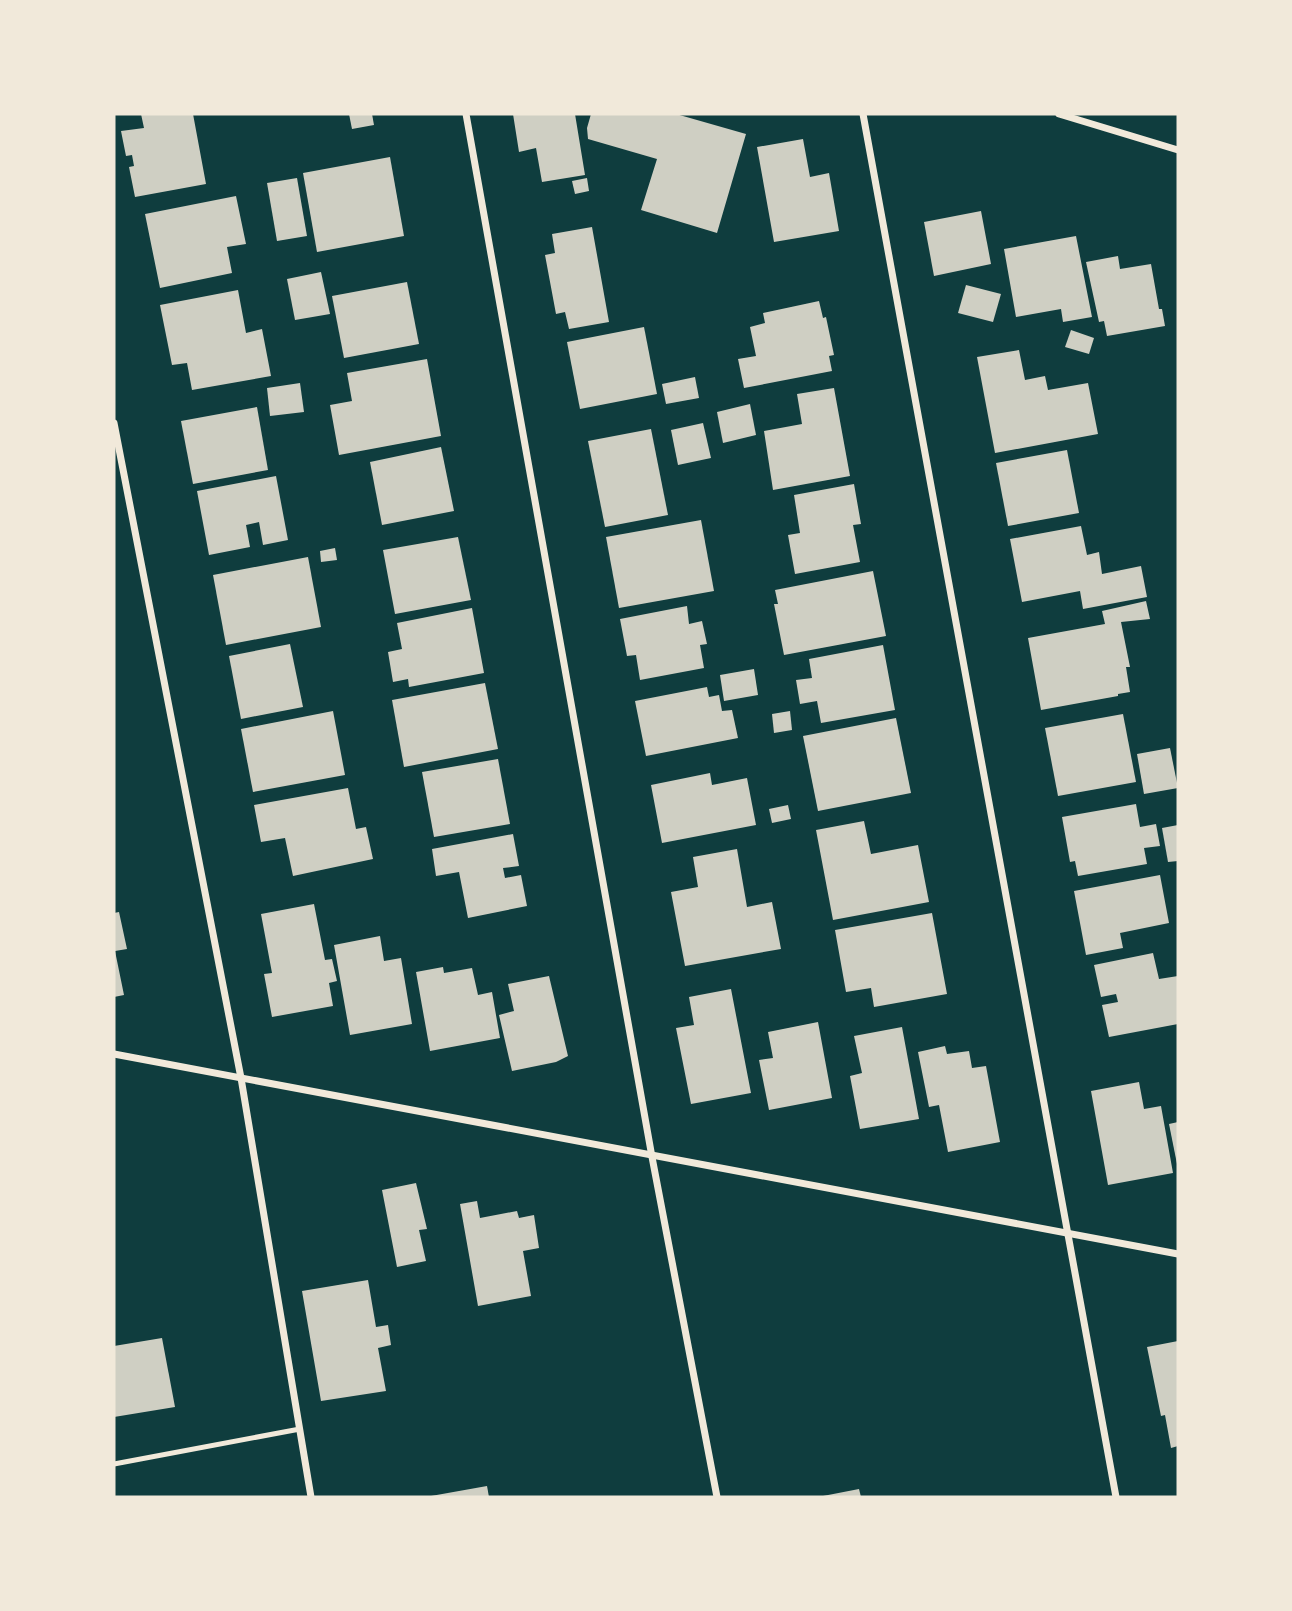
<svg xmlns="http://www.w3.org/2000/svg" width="1292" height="1611" font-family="'Times New Roman',serif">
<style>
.building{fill:#cfcfc3}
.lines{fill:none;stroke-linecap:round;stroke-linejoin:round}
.service{stroke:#f1e9da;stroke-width:5}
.minor{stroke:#f1e9da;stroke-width:7}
</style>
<rect width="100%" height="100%" fill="#0f3d3e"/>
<!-- building -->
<g class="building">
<path d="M 141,114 L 193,114 L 206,184 L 135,197 L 129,167 L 134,166 L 132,155 L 126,156 L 121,131 L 144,128 Z"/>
<path d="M 349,114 L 372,114 L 374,125 L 352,129 Z"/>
<path d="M 513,114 L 575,114 L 585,175 L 542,182 L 536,148 L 519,152 Z"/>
<path d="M 591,114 L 676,114 L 746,134 L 717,233 L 641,210 L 657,159 L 588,139 L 587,128 Z"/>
<path d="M 803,139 L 810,177 L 829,173 L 839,231 L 774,242 L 757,147 Z"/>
<path d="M 390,157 L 404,236 L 317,252 L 303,173 Z"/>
<path d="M 297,178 L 307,236 L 277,241 L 267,183 Z"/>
<path d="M 587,178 L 589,191 L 575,194 L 572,181 Z"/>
<path d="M 236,196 L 246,244 L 227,247 L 232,273 L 160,288 L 145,214 Z"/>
<path d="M 981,211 L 991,264 L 934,276 L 924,222 Z"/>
<path d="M 592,227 L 609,322 L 569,329 L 565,312 L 556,314 L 545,255 L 555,253 L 552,234 Z"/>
<path d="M 1076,236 L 1092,317 L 1063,322 L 1061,309 L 1016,317 L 1004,249 Z"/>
<path d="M 1118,256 L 1120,269 L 1151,264 L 1159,309 L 1162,309 L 1165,326 L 1107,336 L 1104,321 L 1099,322 L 1086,262 Z"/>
<path d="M 321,272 L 330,314 L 295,320 L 287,279 Z"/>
<path d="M 407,282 L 419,344 L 344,358 L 332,296 Z"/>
<path d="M 966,285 L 1001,294 L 993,322 L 958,313 Z"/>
<path d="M 238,290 L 246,333 L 262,329 L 271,376 L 192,390 L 187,363 L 172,365 L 160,305 Z"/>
<path d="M 819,301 L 823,318 L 826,317 L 834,355 L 829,356 L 832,371 L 744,388 L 738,359 L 756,356 L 750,327 L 765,323 L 763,313 Z"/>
<path d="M 644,327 L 657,394 L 580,409 L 567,342 Z"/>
<path d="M 1071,330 L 1094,338 L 1089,354 L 1065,347 Z"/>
<path d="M 1019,350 L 1025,380 L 1045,376 L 1048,390 L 1088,383 L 1098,434 L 995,453 L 977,357 Z"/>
<path d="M 427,359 L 441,436 L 339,455 L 330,405 L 352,401 L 347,373 Z"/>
<path d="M 695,377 L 699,398 L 666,404 L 662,384 Z"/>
<path d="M 300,383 L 304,412 L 270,416 L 267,388 Z"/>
<path d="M 834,388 L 850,476 L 773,490 L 764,431 L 802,424 L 797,394 Z"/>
<path d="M 750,404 L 756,435 L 723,443 L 717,412 Z"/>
<path d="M 257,407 L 268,470 L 193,484 L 181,421 Z"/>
<path d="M 703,423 L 711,458 L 678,465 L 671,430 Z"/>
<path d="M 651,429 L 668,515 L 605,527 L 588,441 Z"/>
<path d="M 441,447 L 454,511 L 382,525 L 370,462 Z"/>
<path d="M 1067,450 L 1079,513 L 1008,526 L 996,463 Z"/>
<path d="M 276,476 L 288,540 L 263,545 L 259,522 L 246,525 L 250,547 L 209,555 L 197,491 Z"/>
<path d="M 854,484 L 861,524 L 853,525 L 860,562 L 795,574 L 788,535 L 800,533 L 794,495 Z"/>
<path d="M 701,520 L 714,591 L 619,608 L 606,537 Z"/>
<path d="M 1081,526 L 1087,555 L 1099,552 L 1102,574 L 1141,566 L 1147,597 L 1083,609 L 1080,591 L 1022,602 L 1010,539 Z"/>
<path d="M 458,537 L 471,600 L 395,614 L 383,550 Z"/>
<path d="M 335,548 L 337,560 L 321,562 L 320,551 Z"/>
<path d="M 308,557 L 321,627 L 226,645 L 213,575 Z"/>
<path d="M 873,571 L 886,636 L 784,655 L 774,604 L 778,604 L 775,590 Z"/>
<path d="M 1146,601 L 1150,619 L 1121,622 L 1130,667 L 1126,667 L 1130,692 L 1118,694 L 1118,696 L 1041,710 L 1028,638 L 1105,624 L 1102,611 Z"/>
<path d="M 687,606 L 689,624 L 702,621 L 707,644 L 700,645 L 704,668 L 640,680 L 636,655 L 627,656 L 620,619 Z"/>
<path d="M 472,608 L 484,673 L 409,687 L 408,679 L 393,682 L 388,652 L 402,649 L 397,623 Z"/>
<path d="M 290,644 L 303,707 L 241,719 L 229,656 Z"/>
<path d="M 883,645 L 895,710 L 821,723 L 817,701 L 800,704 L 796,680 L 812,678 L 809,659 Z"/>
<path d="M 754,669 L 758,695 L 724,701 L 720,675 Z"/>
<path d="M 485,683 L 498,749 L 404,767 L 392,700 Z"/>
<path d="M 707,687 L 709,697 L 719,695 L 722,711 L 732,710 L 738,738 L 646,756 L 635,701 Z"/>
<path d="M 333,711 L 345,775 L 253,792 L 241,729 Z"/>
<path d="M 790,711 L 792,730 L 774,733 L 772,714 Z"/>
<path d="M 1123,714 L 1136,782 L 1058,796 L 1045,728 Z"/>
<path d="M 896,718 L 911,793 L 818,811 L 803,736 Z"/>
<path d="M 1170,748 L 1178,788 L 1144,794 L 1137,754 Z"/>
<path d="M 498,759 L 510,824 L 434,837 L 422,772 Z"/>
<path d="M 710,773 L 712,785 L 747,778 L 756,825 L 662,843 L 651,785 Z"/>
<path d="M 348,788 L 356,829 L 366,827 L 373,859 L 293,876 L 285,838 L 261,842 L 254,805 Z"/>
<path d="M 1136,804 L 1140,827 L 1156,824 L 1160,846 L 1144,848 L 1147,864 L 1078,876 L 1075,861 L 1070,862 L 1062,817 Z"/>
<path d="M 788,805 L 791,819 L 772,823 L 769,809 Z"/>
<path d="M 864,821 L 871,854 L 918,845 L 929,902 L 833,920 L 816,830 Z"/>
<path d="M 1178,825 L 1178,861 L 1168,862 L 1162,828 Z"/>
<path d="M 513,834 L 519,866 L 503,868 L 505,878 L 521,875 L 527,906 L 468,918 L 459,872 L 436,876 L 432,849 Z"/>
<path d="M 737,849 L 747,907 L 772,902 L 781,949 L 685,966 L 671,892 L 698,887 L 693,857 Z"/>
<path d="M 1160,875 L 1169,923 L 1120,933 L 1123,948 L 1086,955 L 1074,891 Z"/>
<path d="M 314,904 L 325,960 L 332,959 L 337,981 L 329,983 L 333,1006 L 272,1017 L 264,974 L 272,973 L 261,914 Z"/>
<path d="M 119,912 L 127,949 L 115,951 L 124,995 L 114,997 L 114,913 Z"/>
<path d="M 932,913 L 947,994 L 874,1007 L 871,988 L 846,992 L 835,930 Z"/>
<path d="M 380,936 L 384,961 L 401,958 L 412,1024 L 350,1035 L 334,945 Z"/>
<path d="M 1153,953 L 1159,979 L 1178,976 L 1178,1024 L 1109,1037 L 1102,1005 L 1118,1002 L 1116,994 L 1101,997 L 1094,965 Z"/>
<path d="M 443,967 L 444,973 L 472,968 L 478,995 L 492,992 L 500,1038 L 430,1051 L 416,972 Z"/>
<path d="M 549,976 L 568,1056 L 556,1062 L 512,1071 L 499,1015 L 514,1011 L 508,984 Z"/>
<path d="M 731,989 L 751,1093 L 691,1104 L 676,1028 L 694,1025 L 689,997 Z"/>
<path d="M 818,1022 L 832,1098 L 769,1110 L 759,1060 L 773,1058 L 768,1032 Z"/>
<path d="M 902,1027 L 919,1119 L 860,1129 L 850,1076 L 862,1073 L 854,1036 Z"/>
<path d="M 945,1046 L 947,1054 L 969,1051 L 972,1068 L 986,1066 L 1000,1142 L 948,1152 L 939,1105 L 929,1107 L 918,1052 Z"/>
<path d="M 1139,1082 L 1144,1109 L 1161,1106 L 1173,1173 L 1108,1185 L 1091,1091 Z"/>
<path d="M 1178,1122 L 1178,1164 L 1177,1164 L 1169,1124 Z"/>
<path d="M 416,1183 L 427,1229 L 419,1230 L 426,1261 L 397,1267 L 382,1190 Z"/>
<path d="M 477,1201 L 480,1218 L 517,1211 L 519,1218 L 534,1215 L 539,1248 L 523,1251 L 531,1296 L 478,1306 L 460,1204 Z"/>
<path d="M 368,1280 L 376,1327 L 388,1325 L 391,1345 L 378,1348 L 386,1391 L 321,1401 L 302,1291 Z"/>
<path d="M 162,1338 L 175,1407 L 114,1417 L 114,1346 Z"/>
<path d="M 1178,1341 L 1178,1446 L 1171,1448 L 1165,1415 L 1161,1416 L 1147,1347 Z"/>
<path d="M 487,1486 L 489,1497 L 431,1497 L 431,1496 Z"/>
<path d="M 859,1489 L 861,1497 L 823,1497 L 823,1496 Z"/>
</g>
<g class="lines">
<!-- service -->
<path class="service" d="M 114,1464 L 300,1429"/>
<!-- minor -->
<g class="minor">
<path d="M 466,114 L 652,1157 L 717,1497"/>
<path d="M 863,114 L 1116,1497"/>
<path d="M 1059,114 L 1178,150"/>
<path d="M 114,423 L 241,1078 L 311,1497"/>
<path d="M 114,1054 L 1178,1254"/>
</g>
</g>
<!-- border -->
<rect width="1292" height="1611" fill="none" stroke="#f1e9da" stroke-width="231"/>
</svg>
